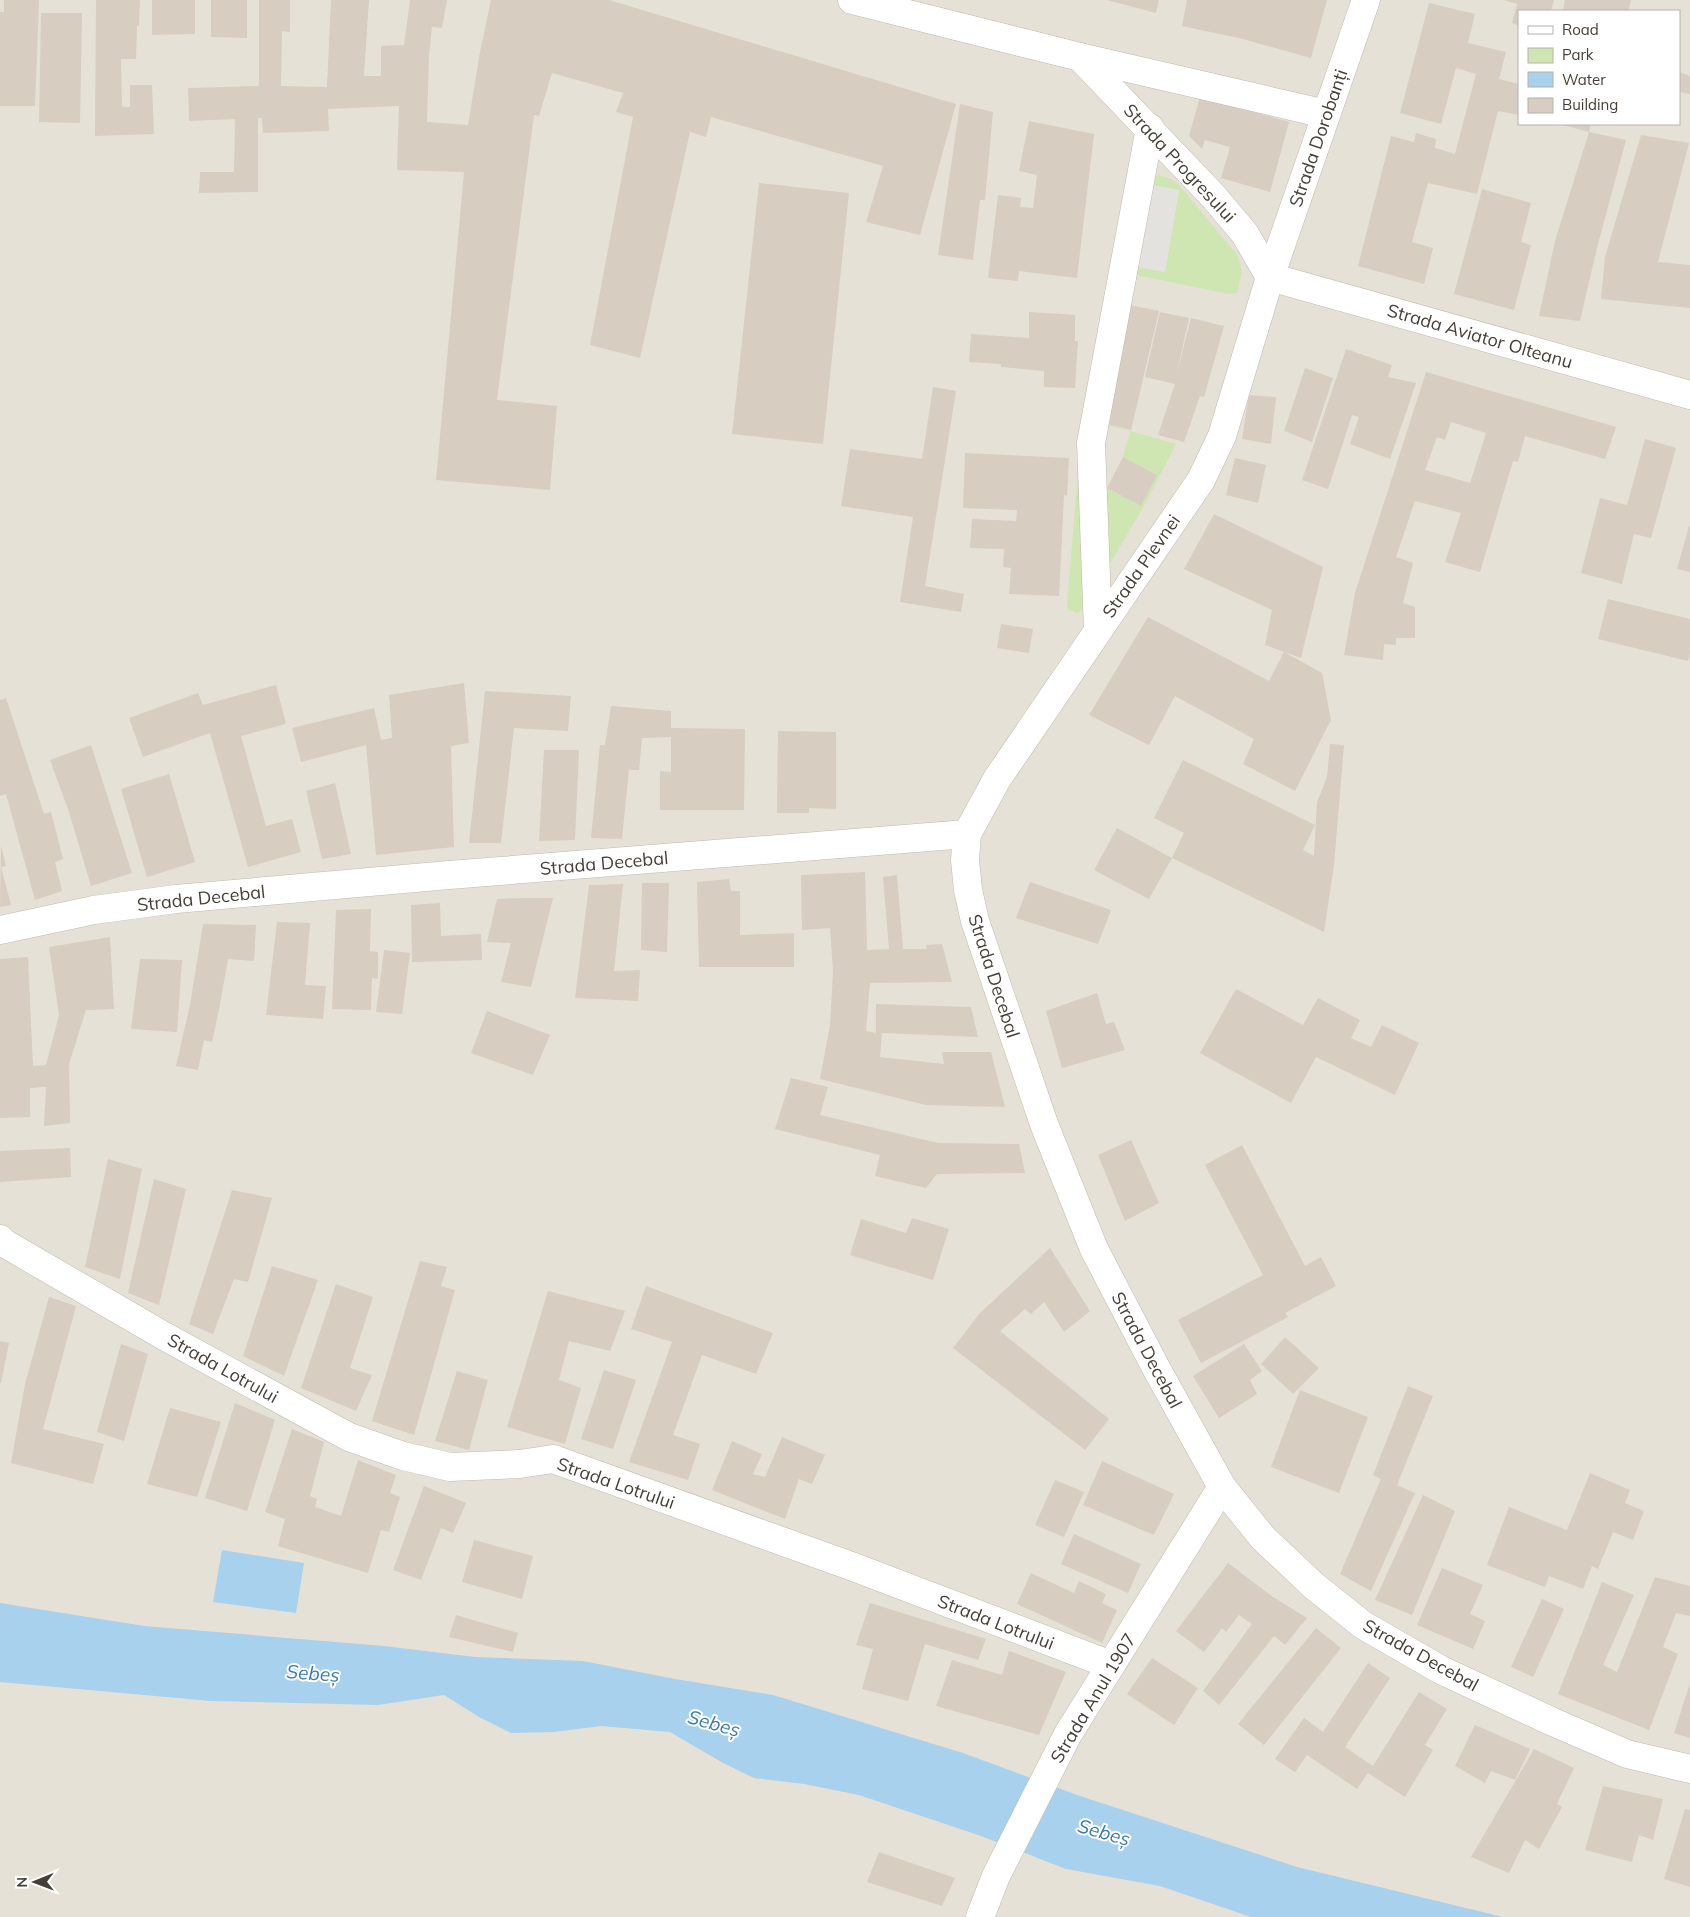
<svg xmlns="http://www.w3.org/2000/svg" width="1690" height="1917" font-family="Mulish,sans-serif">
<style>
.residential{fill:#e6e1d6;fill-rule:evenodd}
.green{fill:#cfe5b2}
.parking{fill:#e4e2df}
.water{fill:#a7d1ec}
.building{fill:#d7cdc0;fill-rule:evenodd}
.lines{fill:none;stroke-linecap:round;stroke-linejoin:round}
.minor-casing{stroke:#c1b9ad;stroke-width:29}
.minor{stroke:#fff;stroke-width:28}
.labels{text-anchor:middle;dominant-baseline:central;stroke-width:4;stroke-linejoin:round;paint-order:stroke}
.street-label{font-size:18px;fill:#453f37;stroke:#fff}
.water-label{font-size:19px;font-style:italic;fill:#367cab;stroke:#fff}
</style>
<rect width="100%" height="100%" fill="#f3efe7"/>
<!-- residential -->
<path class="residential" d="M 0,0 L 1690,0 L 1690,1917 L 0,1917 ZM 1519,11 L 1679,11 L 1679,124 L 1519,124 Z"/>
<!-- green -->
<g class="green">
<path d="M 1158,175 L 1171,179 L 1178,184 L 1238,256 L 1242,271 L 1237,293 L 1229,294 L 1136,275 L 1138,267 L 1165,272 L 1179,190 L 1153,185 L 1153,179 Z"/>
<path d="M 1103,423 L 1176,444 L 1145,504 L 1110,564 L 1108,565 L 1101,448 L 1107,488 L 1141,506 L 1157,475 L 1123,457 L 1130,431 L 1103,425 Z"/>
<path d="M 1080,449 L 1085,607 L 1078,613 L 1068,610 L 1067,605 Z"/>
</g>
<!-- parking -->
<path class="parking" d="M 1153,185 L 1179,190 L 1165,272 L 1138,267 Z"/>
<!-- water -->
<g class="water">
<path d="M 222,1550 L 304,1563 L 296,1613 L 213,1602 Z"/>
<path d="M 0,1603 L 144,1626 L 384,1646 L 475,1657 L 583,1661 L 675,1679 L 773,1695 L 963,1753 L 1080,1796 L 1297,1867 L 1503,1917 L 1251,1917 L 1160,1886 L 1066,1869 L 981,1836 L 859,1795 L 804,1784 L 754,1778 L 723,1763 L 670,1732 L 601,1726 L 554,1732 L 511,1733 L 479,1717 L 444,1695 L 378,1705 L 211,1701 L 0,1682 Z"/>
</g>
<!-- building -->
<g class="building">
<path d="M 4,0 L 39,0 L 35,106 L 0,106 L 0,12 L 4,12 Z"/>
<path d="M 96,0 L 140,0 L 139,26 L 137,26 L 136,59 L 121,59 L 122,107 L 130,107 L 130,85 L 152,85 L 154,134 L 95,136 Z"/>
<path d="M 152,0 L 195,0 L 195,34 L 152,35 Z"/>
<path d="M 211,0 L 247,0 L 247,38 L 211,37 Z"/>
<path d="M 259,0 L 290,0 L 290,32 L 282,31 L 281,86 L 327,87 L 331,0 L 369,0 L 364,76 L 381,76 L 381,46 L 404,45 L 410,0 L 447,0 L 442,28 L 432,27 L 429,56 L 427,122 L 468,125 L 480,52 L 491,0 L 609,0 L 956,104 L 920,235 L 866,222 L 883,166 L 711,117 L 706,137 L 690,132 L 640,358 L 590,345 L 633,117 L 616,112 L 623,93 L 552,73 L 539,116 L 534,115 L 497,400 L 557,406 L 550,490 L 436,480 L 464,172 L 397,170 L 399,106 L 328,109 L 329,131 L 263,133 L 262,118 L 258,118 L 258,192 L 199,193 L 200,172 L 234,172 L 235,119 L 189,121 L 188,88 L 259,86 Z"/>
<path d="M 1107,0 L 1159,0 L 1156,13 Z"/>
<path d="M 1187,0 L 1327,0 L 1311,58 L 1239,38 L 1182,26 Z"/>
<path d="M 1504,0 L 1554,0 L 1551,11 L 1519,11 L 1519,26 L 1512,23 L 1517,4 Z"/>
<path d="M 1565,0 L 1631,0 L 1628,11 L 1563,11 Z"/>
<path d="M 1429,3 L 1475,14 L 1468,43 L 1506,52 L 1499,79 L 1519,84 L 1519,115 L 1498,111 L 1477,194 L 1428,183 L 1412,242 L 1433,248 L 1424,284 L 1358,266 L 1391,136 L 1414,142 L 1416,133 L 1436,139 L 1435,148 L 1455,154 L 1476,74 L 1456,68 L 1441,124 L 1400,113 Z"/>
<path d="M 41,13 L 82,13 L 80,123 L 39,122 Z"/>
<path d="M 1679,72 L 1690,76 L 1690,94 L 1679,92 Z"/>
<path d="M 1200,97 L 1289,122 L 1270,192 L 1221,178 L 1230,147 L 1205,140 L 1202,149 L 1189,136 Z"/>
<path d="M 960,104 L 993,112 L 985,200 L 980,200 L 973,260 L 938,255 Z"/>
<path d="M 1029,121 L 1094,134 L 1077,278 L 1019,271 L 1018,281 L 988,278 L 998,195 L 1021,198 L 1020,207 L 1033,208 L 1037,175 L 1019,171 Z"/>
<path d="M 1559,124 L 1591,124 L 1589,132 Z"/>
<path d="M 1589,132 L 1626,140 L 1597,248 L 1580,321 L 1539,316 L 1555,241 Z"/>
<path d="M 1641,135 L 1689,143 L 1658,262 L 1690,265 L 1690,308 L 1601,299 L 1605,257 Z"/>
<path d="M 759,183 L 849,193 L 823,444 L 732,434 Z"/>
<path d="M 1482,189 L 1531,203 L 1521,242 L 1531,245 L 1514,310 L 1454,294 Z"/>
<path d="M 1129,305 L 1159,311 L 1131,430 L 1103,423 Z"/>
<path d="M 1029,312 L 1075,315 L 1075,341 L 1078,341 L 1075,388 L 1044,387 L 1044,371 L 1001,367 L 1001,364 L 969,362 L 971,334 L 1029,338 Z"/>
<path d="M 1160,312 L 1189,318 L 1176,377 L 1191,318 L 1224,326 L 1204,397 L 1200,396 L 1184,442 L 1158,435 L 1175,384 L 1145,377 Z"/>
<path d="M 1346,349 L 1392,365 L 1388,377 L 1416,383 L 1390,459 L 1350,444 L 1359,417 L 1352,415 L 1328,489 L 1302,480 Z"/>
<path d="M 1305,368 L 1333,378 L 1312,442 L 1284,431 Z"/>
<path d="M 1426,372 L 1616,427 L 1605,459 L 1525,436 L 1518,462 L 1513,461 L 1480,572 L 1445,562 L 1461,513 L 1415,501 L 1396,557 L 1413,563 L 1403,603 L 1415,607 L 1415,638 L 1396,638 L 1396,645 L 1384,644 L 1383,660 L 1344,655 L 1355,593 ZM 1451,422 L 1486,433 L 1470,483 L 1425,470 L 1437,437 L 1445,440 Z"/>
<path d="M 933,387 L 956,391 L 925,586 L 964,594 L 961,612 L 900,602 L 913,517 L 841,506 L 850,449 L 922,459 Z"/>
<path d="M 1249,395 L 1276,397 L 1271,444 L 1242,439 Z"/>
<path d="M 1645,439 L 1676,448 L 1651,538 L 1634,534 L 1622,584 L 1581,573 L 1600,498 L 1627,505 Z"/>
<path d="M 965,453 L 1069,458 L 1067,496 L 1064,495 L 1059,596 L 1009,594 L 1011,568 L 1003,567 L 1004,549 L 970,548 L 972,519 L 1016,521 L 1017,510 L 963,508 Z"/>
<path d="M 1123,457 L 1157,475 L 1141,506 L 1107,488 Z"/>
<path d="M 1235,458 L 1266,465 L 1258,503 L 1226,495 Z"/>
<path d="M 1214,514 L 1323,567 L 1301,658 L 1284,652 L 1322,673 L 1331,720 L 1295,791 L 1243,764 L 1254,739 L 1175,696 L 1149,745 L 1089,715 L 1148,617 L 1269,681 L 1284,652 L 1265,645 L 1272,610 L 1184,569 Z"/>
<path d="M 1689,526 L 1690,526 L 1690,572 L 1677,569 Z"/>
<path d="M 1608,599 L 1690,619 L 1690,654 L 1688,661 L 1598,639 Z"/>
<path d="M 1001,624 L 1033,629 L 1029,653 L 997,648 Z"/>
<path d="M 464,683 L 469,743 L 451,746 L 454,847 L 376,855 L 366,745 L 301,762 L 292,728 L 374,708 L 381,740 L 392,738 L 389,695 Z"/>
<path d="M 276,685 L 286,724 L 241,736 L 266,826 L 292,819 L 301,852 L 248,867 L 210,733 L 143,757 L 129,718 L 198,693 L 203,705 Z"/>
<path d="M 485,691 L 571,696 L 568,731 L 514,728 L 501,843 L 469,843 Z"/>
<path d="M 6,698 L 44,814 L 51,812 L 63,859 L 55,862 L 62,891 L 35,900 L 6,794 L 0,796 L 0,700 Z"/>
<path d="M 611,706 L 671,711 L 671,728 L 745,729 L 744,810 L 660,810 L 660,771 L 671,772 L 671,737 L 642,738 L 639,770 L 629,770 L 622,839 L 591,838 L 600,745 L 605,745 Z"/>
<path d="M 778,731 L 836,732 L 836,809 L 809,808 L 809,813 L 777,813 Z"/>
<path d="M 1330,744 L 1344,745 L 1334,865 L 1324,932 L 1172,858 L 1149,899 L 1094,870 L 1117,828 L 1172,858 L 1184,833 L 1154,818 L 1183,760 L 1315,825 L 1303,850 L 1314,856 L 1317,802 L 1327,777 Z"/>
<path d="M 91,745 L 132,873 L 91,886 L 69,812 L 50,760 Z"/>
<path d="M 544,750 L 579,750 L 575,840 L 539,841 Z"/>
<path d="M 169,774 L 195,862 L 147,877 L 121,789 Z"/>
<path d="M 335,783 L 351,854 L 322,859 L 306,791 Z"/>
<path d="M 1,846 L 6,866 L 1,867 L 11,905 L 0,907 Z"/>
<path d="M 865,872 L 867,950 L 889,949 L 883,877 L 897,875 L 903,949 L 927,949 L 926,945 L 942,944 L 952,982 L 870,983 L 866,1031 L 876,1033 L 876,1004 L 971,1007 L 978,1037 L 882,1033 L 880,1057 L 944,1064 L 942,1052 L 991,1052 L 1005,1107 L 926,1105 L 820,1079 L 830,1025 L 833,972 L 830,928 L 802,930 L 801,875 Z"/>
<path d="M 729,879 L 731,891 L 740,891 L 740,935 L 794,933 L 794,967 L 699,967 L 697,882 Z"/>
<path d="M 1030,882 L 1111,910 L 1098,944 L 1016,918 Z"/>
<path d="M 642,883 L 669,883 L 667,952 L 641,950 Z"/>
<path d="M 623,884 L 614,971 L 640,970 L 638,1001 L 575,998 L 589,885 Z"/>
<path d="M 524,898 L 553,898 L 531,987 L 501,982 L 511,943 L 487,942 L 497,899 Z"/>
<path d="M 440,903 L 441,936 L 481,934 L 482,960 L 412,962 L 411,905 Z"/>
<path d="M 371,909 L 370,951 L 378,952 L 378,979 L 372,978 L 371,1010 L 332,1009 L 336,910 Z"/>
<path d="M 277,922 L 310,923 L 305,985 L 326,986 L 323,1019 L 266,1015 Z"/>
<path d="M 203,924 L 256,925 L 254,961 L 228,959 L 219,1010 L 212,1042 L 204,1040 L 198,1070 L 176,1066 L 190,1005 Z"/>
<path d="M 110,937 L 114,1009 L 86,1010 L 69,1064 L 70,1123 L 44,1126 L 46,1087 L 30,1088 L 30,1117 L 0,1118 L 0,959 L 28,957 L 33,1066 L 46,1065 L 59,1015 L 49,947 Z"/>
<path d="M 384,950 L 410,953 L 402,1014 L 376,1012 Z"/>
<path d="M 140,959 L 182,960 L 177,1032 L 131,1029 Z"/>
<path d="M 1236,989 L 1303,1025 L 1318,998 L 1360,1020 L 1351,1038 L 1371,1047 L 1382,1025 L 1419,1043 L 1395,1095 L 1316,1057 L 1291,1103 L 1200,1053 Z"/>
<path d="M 1097,993 L 1106,1024 L 1114,1022 L 1125,1050 L 1062,1068 L 1046,1011 Z"/>
<path d="M 487,1011 L 550,1035 L 533,1075 L 471,1053 Z"/>
<path d="M 791,1078 L 828,1087 L 820,1115 L 938,1143 L 1019,1144 L 1025,1173 L 937,1174 L 926,1188 L 875,1176 L 880,1155 L 775,1129 Z"/>
<path d="M 1131,1140 L 1159,1203 L 1125,1221 L 1098,1155 Z"/>
<path d="M 1242,1145 L 1305,1266 L 1321,1257 L 1336,1286 L 1285,1313 L 1288,1317 L 1201,1363 L 1178,1320 L 1263,1275 L 1205,1165 Z"/>
<path d="M 70,1148 L 71,1177 L 0,1182 L 0,1151 Z"/>
<path d="M 108,1159 L 142,1169 L 120,1279 L 85,1267 Z"/>
<path d="M 154,1179 L 186,1189 L 159,1305 L 128,1293 Z"/>
<path d="M 232,1190 L 272,1198 L 248,1282 L 234,1279 L 213,1334 L 189,1324 Z"/>
<path d="M 912,1218 L 949,1229 L 933,1280 L 850,1255 L 861,1219 L 906,1233 Z"/>
<path d="M 1050,1248 L 1090,1311 L 1064,1332 L 1044,1302 L 1031,1314 L 1025,1309 L 1000,1331 L 1109,1419 L 1085,1450 L 953,1348 L 979,1314 Z"/>
<path d="M 420,1261 L 447,1267 L 441,1286 L 455,1290 L 414,1435 L 372,1421 Z"/>
<path d="M 272,1266 L 318,1280 L 284,1376 L 243,1356 Z"/>
<path d="M 336,1284 L 373,1297 L 350,1368 L 372,1375 L 356,1411 L 301,1388 Z"/>
<path d="M 646,1286 L 773,1333 L 756,1374 L 702,1355 L 673,1435 L 700,1444 L 688,1480 L 629,1462 L 672,1342 L 631,1329 Z"/>
<path d="M 548,1291 L 625,1311 L 610,1351 L 569,1341 L 559,1380 L 581,1388 L 565,1444 L 507,1427 Z"/>
<path d="M 49,1297 L 76,1306 L 43,1429 L 104,1444 L 93,1484 L 11,1463 L 25,1384 Z"/>
<path d="M 1285,1337 L 1319,1368 L 1293,1394 L 1261,1364 Z"/>
<path d="M 0,1341 L 9,1343 L 1,1383 L 0,1383 Z"/>
<path d="M 121,1344 L 148,1354 L 124,1441 L 97,1432 Z"/>
<path d="M 1244,1344 L 1262,1371 L 1250,1380 L 1257,1394 L 1219,1418 L 1193,1376 Z"/>
<path d="M 604,1370 L 636,1380 L 613,1449 L 581,1439 Z"/>
<path d="M 457,1371 L 488,1380 L 469,1450 L 435,1441 Z"/>
<path d="M 1408,1386 L 1433,1396 L 1397,1485 L 1415,1493 L 1371,1591 L 1340,1574 L 1381,1479 L 1373,1475 Z"/>
<path d="M 1300,1390 L 1368,1417 L 1339,1493 L 1271,1467 Z"/>
<path d="M 235,1403 L 275,1420 L 247,1511 L 205,1498 Z"/>
<path d="M 170,1408 L 221,1422 L 197,1497 L 147,1484 Z"/>
<path d="M 292,1429 L 324,1442 L 310,1496 L 317,1499 L 315,1507 L 341,1516 L 358,1460 L 396,1475 L 390,1493 L 400,1497 L 389,1532 L 381,1530 L 368,1573 L 278,1546 L 285,1519 L 265,1512 Z"/>
<path d="M 782,1437 L 825,1455 L 812,1484 L 799,1479 L 785,1519 L 712,1490 L 732,1441 L 762,1454 L 753,1474 L 765,1477 Z"/>
<path d="M 1102,1461 L 1174,1494 L 1154,1535 L 1083,1505 Z"/>
<path d="M 1590,1473 L 1630,1490 L 1625,1503 L 1644,1511 L 1633,1540 L 1613,1532 L 1598,1569 L 1592,1566 L 1583,1589 L 1549,1576 L 1545,1587 L 1487,1565 L 1509,1507 L 1567,1530 Z"/>
<path d="M 1055,1480 L 1084,1492 L 1064,1537 L 1035,1525 Z"/>
<path d="M 424,1486 L 466,1503 L 453,1533 L 441,1528 L 421,1580 L 393,1570 Z"/>
<path d="M 1423,1495 L 1455,1511 L 1412,1615 L 1375,1600 Z"/>
<path d="M 1074,1534 L 1141,1564 L 1128,1593 L 1061,1564 Z"/>
<path d="M 474,1540 L 533,1556 L 522,1599 L 462,1582 Z"/>
<path d="M 1228,1563 L 1273,1597 L 1307,1618 L 1285,1645 L 1274,1636 L 1219,1705 L 1203,1691 L 1252,1624 L 1239,1615 L 1226,1632 L 1222,1628 L 1204,1652 L 1176,1631 Z"/>
<path d="M 1442,1568 L 1483,1585 L 1470,1614 L 1485,1621 L 1473,1649 L 1417,1625 Z"/>
<path d="M 1031,1573 L 1074,1593 L 1079,1581 L 1106,1594 L 1102,1603 L 1117,1610 L 1102,1643 L 1017,1604 Z"/>
<path d="M 1655,1577 L 1690,1586 L 1690,1616 L 1676,1613 L 1663,1647 L 1678,1654 L 1649,1730 L 1558,1694 L 1602,1582 L 1634,1595 L 1603,1665 L 1617,1672 Z"/>
<path d="M 1542,1599 L 1564,1609 L 1533,1677 L 1511,1667 Z"/>
<path d="M 870,1603 L 986,1639 L 978,1660 L 925,1644 L 908,1701 L 862,1689 L 873,1649 L 856,1645 Z"/>
<path d="M 456,1615 L 518,1633 L 513,1652 L 449,1637 Z"/>
<path d="M 1316,1628 L 1341,1648 L 1264,1745 L 1238,1724 Z"/>
<path d="M 1009,1651 L 1066,1672 L 1039,1735 L 936,1706 L 952,1660 L 1002,1675 Z"/>
<path d="M 1152,1658 L 1198,1688 L 1174,1725 L 1127,1694 Z"/>
<path d="M 1368,1663 L 1390,1678 L 1345,1747 L 1373,1766 L 1419,1692 L 1447,1709 L 1425,1745 L 1433,1750 L 1405,1797 L 1368,1773 L 1357,1789 L 1307,1755 L 1295,1772 L 1275,1759 L 1304,1718 L 1323,1732 Z"/>
<path d="M 1690,1683 L 1690,1738 L 1674,1733 Z"/>
<path d="M 1475,1725 L 1530,1749 L 1515,1780 L 1491,1771 L 1485,1783 L 1455,1766 Z"/>
<path d="M 1534,1749 L 1574,1768 L 1557,1804 L 1562,1807 L 1539,1849 L 1525,1840 L 1509,1873 L 1471,1857 Z"/>
<path d="M 1603,1786 L 1663,1799 L 1653,1840 L 1639,1835 L 1632,1862 L 1585,1850 Z"/>
<path d="M 1685,1809 L 1690,1810 L 1690,1887 L 1664,1879 Z"/>
<path d="M 879,1852 L 955,1878 L 942,1906 L 867,1882 Z"/>
</g>
<g class="lines">
<!-- minor casing -->
<g class="minor-casing">
<g id="minor">
<path d="M 852,0 L 1080,57 L 1326,114"/>
<path d="M 1366,0 L 1270,277 L 1222,436 L 1201,480 L 997,779 L 967,834 L 965,860 L 968,890 L 975,921 L 1044,1124 L 1094,1249 L 1155,1366 L 1222,1487 L 1263,1538 L 1314,1586 L 1363,1625 L 1441,1670 L 1553,1722 L 1627,1754 L 1690,1769"/>
<path d="M 1080,57 L 1214,197 L 1245,234 L 1270,277"/>
<path d="M 1270,277 L 1690,395"/>
<path d="M 1098,630 L 1091,443 L 1150,128"/>
<path d="M 0,930 L 94,910 L 176,899 L 449,875 L 967,834"/>
<path d="M 0,1239 L 4,1243 L 164,1336 L 349,1437 L 403,1456 L 450,1467 L 520,1464 L 553,1459 L 851,1566 L 1111,1665"/>
<path d="M 980,1917 L 996,1876 L 1068,1734 L 1222,1487"/>
</g>
</g>
<!-- minor -->
<use href="#minor" class="minor"/>
</g>
<g class="labels">
<!-- street labels -->
<g class="street-label">
<text transform="translate(1318 138) rotate(-71)">Strada Dorobanți</text>
<text transform="translate(1180 163) rotate(47)">Strada Progresului</text>
<text transform="translate(1480 336) rotate(16)">Strada Aviator Olteanu</text>
<text transform="translate(1141 566) rotate(-55)">Strada Plevnei</text>
<text transform="translate(604 863) rotate(-5)">Strada Decebal</text>
<text transform="translate(201 898) rotate(-6)">Strada Decebal</text>
<text transform="translate(994 976) rotate(72)">Strada Decebal</text>
<text transform="translate(1147 1350) rotate(62)">Strada Decebal</text>
<text transform="translate(223 1368) rotate(29)">Strada Lotrului</text>
<text transform="translate(616 1483) rotate(19)">Strada Lotrului</text>
<text transform="translate(996 1622) rotate(21)">Strada Lotrului</text>
<text transform="translate(1421 1655) rotate(29)">Strada Decebal</text>
<text transform="translate(1093 1698) rotate(-59)">Strada Anul 1907</text>
</g>
<!-- water labels -->
<g class="water-label">
<text transform="translate(313 1673) rotate(4)">Sebeș</text>
<text transform="translate(714 1723) rotate(16)">Sebeș</text>
<text transform="translate(1104 1832) rotate(16)">Sebeș</text>
</g>
</g>
<!-- legend -->
<rect x="1518" y="10" width="162" height="115" fill="#ffffff" stroke="#b5b2af"/>
<rect x="1528" y="26" width="25" height="8" fill="#ffffff" stroke="#b5b2af"/>
<text x="1562" y="35" font-size="15" fill="#453f37">Road</text>
<rect x="1528" y="48" width="25" height="15" fill="#cfe5b2" stroke="#b5b2af"/>
<text x="1562" y="60" font-size="15" fill="#453f37">Park</text>
<rect x="1528" y="72" width="25" height="15" fill="#a7d1ec" stroke="#b5b2af"/>
<text x="1562" y="85" font-size="15" fill="#453f37">Water</text>
<rect x="1528" y="98" width="25" height="15" fill="#d7cdc0" stroke="#b5b2af"/>
<text x="1562" y="110" font-size="15" fill="#453f37">Building</text>
<!-- north arrow -->
<g transform="translate(35 1882) rotate(269)" stroke="#ffffff" stroke-width="4" paint-order="stroke">
<path d="M0-4L9 19L0 12L-9 19Z" fill="#453f37"/>
<text y="-8" font-size="14" font-weight="bold" text-anchor="middle" fill="#453f37">N</text>
</g>
</svg>
